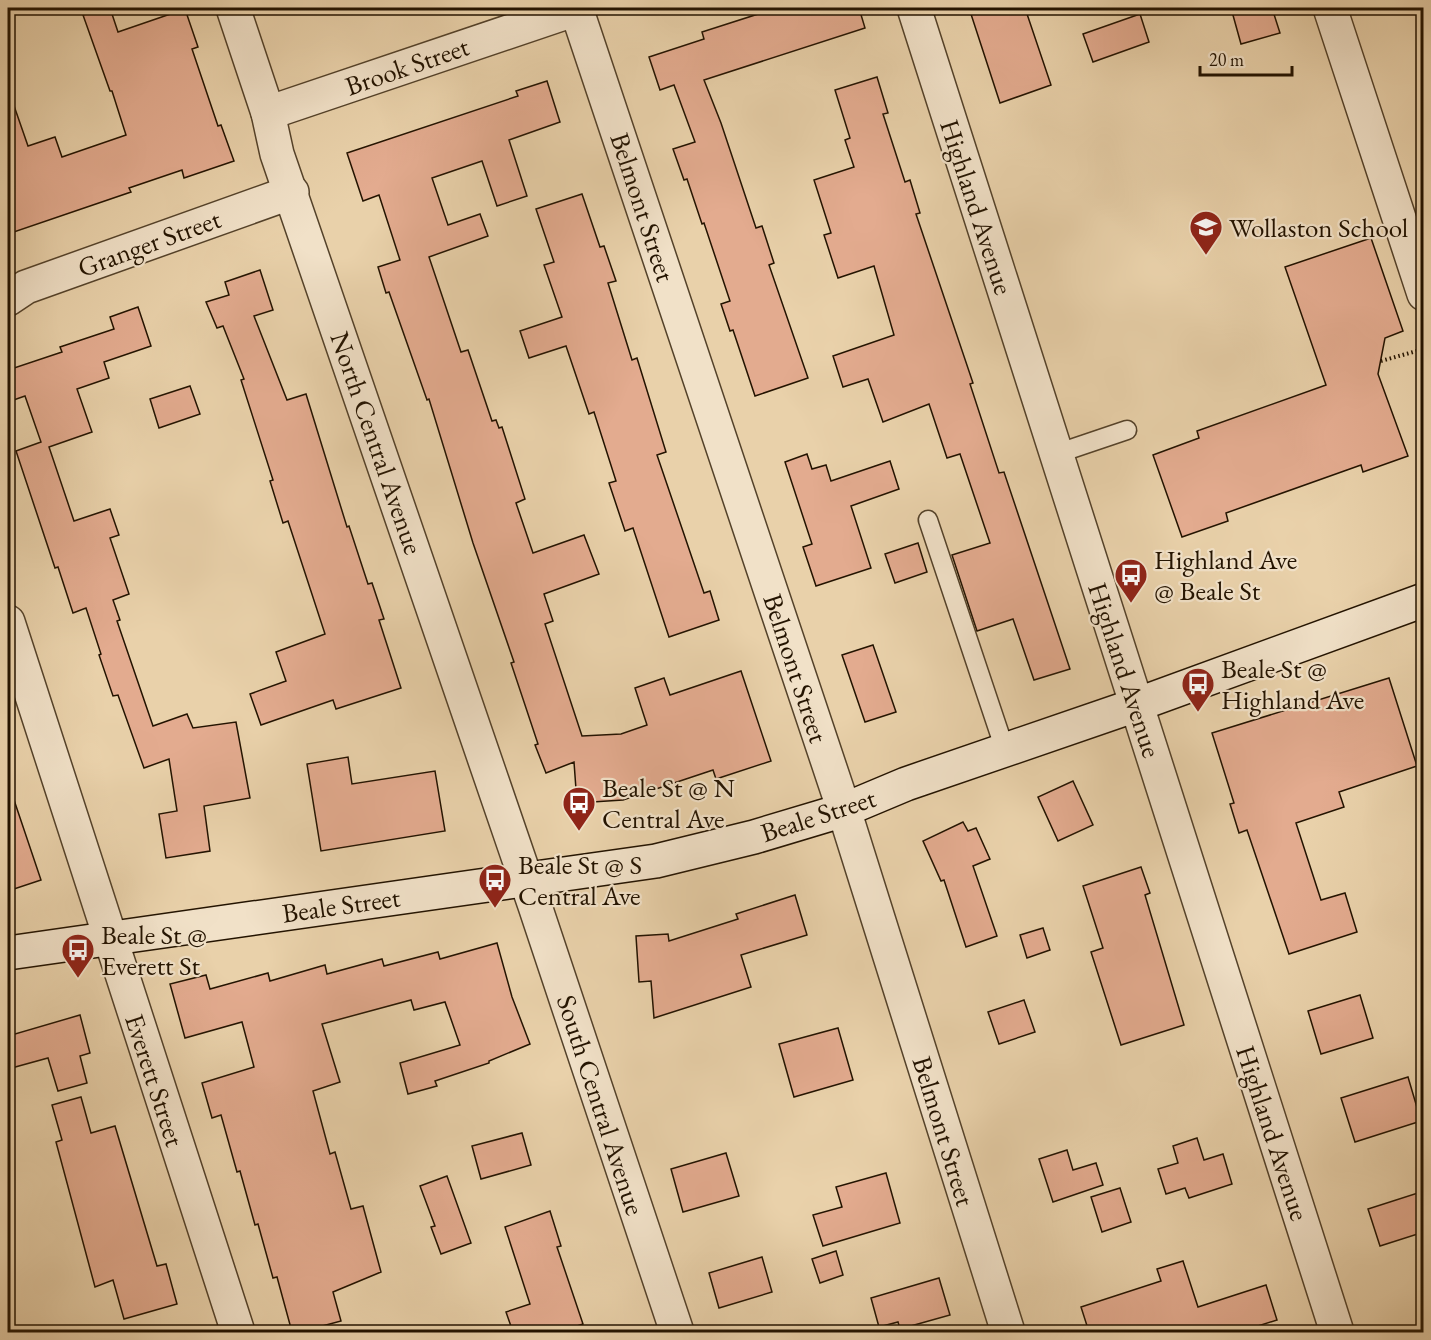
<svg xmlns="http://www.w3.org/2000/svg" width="1431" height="1340" viewBox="0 0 1431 1340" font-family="'EB Garamond',serif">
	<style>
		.building { fill: #e3ab8f; stroke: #231300; stroke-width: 1.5 }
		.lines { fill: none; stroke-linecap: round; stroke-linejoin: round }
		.lane-casing { stroke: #54422a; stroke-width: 21 }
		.street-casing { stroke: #54422a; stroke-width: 36 }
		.secondary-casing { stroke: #231300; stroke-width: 36 }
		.path { stroke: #231300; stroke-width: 4; stroke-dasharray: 1.5 3; stroke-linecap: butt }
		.lane { stroke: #f1e1c8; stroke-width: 18 }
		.street { stroke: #f1e1c8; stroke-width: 33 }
		.secondary { stroke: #f1e1c8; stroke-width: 33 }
		.labels { text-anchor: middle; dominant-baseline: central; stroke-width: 4.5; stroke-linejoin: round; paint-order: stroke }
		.street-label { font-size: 27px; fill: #231300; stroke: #f1e1c8 }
		.poi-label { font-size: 27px; fill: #231300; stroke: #f1e1c8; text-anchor: start }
	</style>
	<rect width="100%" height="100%" fill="#e9d1aa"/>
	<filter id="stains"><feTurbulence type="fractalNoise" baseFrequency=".00333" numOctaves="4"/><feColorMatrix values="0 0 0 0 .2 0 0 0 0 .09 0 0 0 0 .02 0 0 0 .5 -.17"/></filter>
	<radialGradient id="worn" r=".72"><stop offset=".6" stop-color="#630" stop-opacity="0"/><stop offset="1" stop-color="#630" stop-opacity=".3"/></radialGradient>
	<g class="building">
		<path d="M106,8H110L118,32L185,9L198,47L192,49L218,126L221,125L234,161L184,178L182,170L129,188L131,192L8,234V100H12L28,146L55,137L62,157L126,135L112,91H110L83,15Z"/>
		<path d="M777,8H859L865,28L704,80L721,123L756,228L762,226L774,263L769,265L808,378L755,396L733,330L730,331L721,304L730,301L704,223L702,224L687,179L684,180L673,149L695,142L674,85L660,90L649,57L704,39L702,32Z"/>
		<path d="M969,8H1025L1051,85L1000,103Z"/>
		<path d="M1231,8H1272L1280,33L1241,44Z"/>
		<path d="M1140,14L1149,42L1093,62L1083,34Z"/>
		<path d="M877,77L888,113L883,114L905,182L910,180L920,213L916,214L973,383L970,384L999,473L1004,472L1070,669L1034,680L1013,619L977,631L952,555L990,543L960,454L947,458L929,404L883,422L868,379L843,387L833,356L894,335L874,266L838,278L824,235L831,233L814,180L854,167L845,140L850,138L835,90Z"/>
		<path d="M547,81L560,122L509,140L527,196L497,206L482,161L432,178L448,225L480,214L488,236L429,257L461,352L468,350L492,421L496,420L499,428L502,427L525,499L516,503L533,553L584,535L599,574L544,594L553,621L545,624L582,736L621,734L647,725L635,688L664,678L670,695L741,671L771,761L716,779L713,770L623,800L577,803L574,762L546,773L535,745L538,744L511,663L514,662L473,543L429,399L427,400L389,292L386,293L378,267L400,260L379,195L363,201L347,153L518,96L516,91Z"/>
		<path d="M582,194L600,247L604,246L616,281L608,283L632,360L637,358L666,452L657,455L704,593L710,591L719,620L669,637L633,528L625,531L609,483L616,481L594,412L589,414L566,346L529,358L520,331L562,317L544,265L554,262L536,209Z"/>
		<path d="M1371,238L1403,331L1385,338L1378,374L1408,456L1363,472L1361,465L1226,513L1228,521L1182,537L1153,455L1199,438L1197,431L1326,385L1285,267Z"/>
		<path d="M260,270L273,310L254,316L287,400L306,394L347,527L349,526L368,584L372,583L384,619L379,620L401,688L336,709L333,700L261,725L250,694L286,681L276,652L325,634L288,521L283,523L270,481L273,480L241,380L244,379L223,326L217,328L206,302L229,295L225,282Z"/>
		<path d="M138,307L151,346L104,362L109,378L77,389L92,432L49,447L74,521L110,509L119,535L110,538L129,594L113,600L120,620L117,621L153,726L187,714L193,728L236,722L250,798L204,806L210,851L166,858L159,814L177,811L169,759L144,768L118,695L113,696L99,655L101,654L86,608L73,613L58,567L55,568L16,451L41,442L25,396L8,402V370L62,352L60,347L114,329L110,317Z"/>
		<path d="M190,386L200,414L159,428L150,399Z"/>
		<path d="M807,454L812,469L826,465L831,481L890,461L899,489L851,506L871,568L816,586L803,547L812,544L785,462Z"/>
		<path d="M918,543L927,572L895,583L885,554Z"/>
		<path d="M873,645L896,712L865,722L842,655Z"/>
		<path d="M1389,678L1417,766L1339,792L1344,807L1296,823L1321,900L1345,893L1357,932L1289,954L1247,830L1239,833L1230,804L1234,803L1212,733Z"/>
		<path d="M348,757L352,784L435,771L445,831L321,851L307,764Z"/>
		<path d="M1073,781L1093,825L1058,841L1038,797Z"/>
		<path d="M12,794L41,880L8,891V795Z"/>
		<path d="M963,822L968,831L976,828L990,859L973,866L997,936L966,947L944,880L941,881L923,841Z"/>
		<path d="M1141,867L1150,893L1145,895L1184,1025L1121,1045L1091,952L1103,948L1083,886Z"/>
		<path d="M795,895L807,935L741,955L751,987L654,1018L651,981L639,982L636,936L668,934L669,941L738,919L736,914Z"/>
		<path d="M1043,928L1050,950L1027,958L1020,935Z"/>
		<path d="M497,943L512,997L530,1044L489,1061V1063L435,1081L437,1086L408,1094L400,1063L460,1045L445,1002L414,1010L411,1000L322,1024L340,1082L313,1091L330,1154L335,1152L351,1209L363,1206L381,1272L333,1292L341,1321L300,1332H292L277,1277L273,1278L258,1224L255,1225L240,1171L237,1172L221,1115L212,1118L202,1083L254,1067L242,1022L185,1038L170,984L206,975L210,989L268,973L270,981L325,965L327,974L382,959L384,966L438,952L440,959Z"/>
		<path d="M1360,995L1373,1038L1321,1054L1308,1011Z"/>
		<path d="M1024,1000L1035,1032L999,1044L988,1012Z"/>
		<path d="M80,1015L90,1053L80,1056L87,1083L58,1091L48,1058L8,1069V1036Z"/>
		<path d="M838,1028L853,1080L794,1097L779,1044Z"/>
		<path d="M1408,1077L1421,1121L1355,1142L1341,1098Z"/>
		<path d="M81,1097L91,1133L115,1126L157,1266L166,1264L177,1304L124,1319L113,1280L95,1287L56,1142L62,1140L52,1105Z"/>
		<path d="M522,1133L531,1165L481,1179L472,1146Z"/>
		<path d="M1197,1138L1204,1160L1223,1154L1232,1184L1189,1198L1185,1188L1166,1194L1158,1169L1178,1163L1173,1146Z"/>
		<path d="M1067,1150L1073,1170L1096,1163L1103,1185L1053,1202L1039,1159Z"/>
		<path d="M726,1153L739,1196L683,1212L671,1169Z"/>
		<path d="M886,1173L900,1223L823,1246L813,1215L842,1207L836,1187Z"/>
		<path d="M447,1176L471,1243L441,1254L431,1227L435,1226L420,1186Z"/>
		<path d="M1120,1188L1131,1222L1102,1232L1091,1197Z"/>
		<path d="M1424,1191V1232L1380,1246L1368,1209Z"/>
		<path d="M550,1211L561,1246L557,1247L583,1324L559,1332H513L506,1312L530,1304L505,1227Z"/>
		<path d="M836,1251L843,1275L820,1283L812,1259Z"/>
		<path d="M762,1257L772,1292L719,1308L709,1273Z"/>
		<path d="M1183,1261L1198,1307L1266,1285L1277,1320L1239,1332H1089L1081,1307L1161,1281L1157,1269Z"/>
		<path d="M939,1278L950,1315L900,1329L898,1322L879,1327L871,1298Z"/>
	</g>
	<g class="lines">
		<g class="lane-casing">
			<g id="lane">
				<path d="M1056,454L1127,430"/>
				<path d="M928,520L1005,750"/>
			</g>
		</g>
		<g class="street-casing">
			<g id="street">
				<path d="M233,8L268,113L277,154L535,906L677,1332"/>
				<path d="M576,8L844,810L1008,1332"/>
				<path d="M914,8L1337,1332"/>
				<path d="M1330,8L1424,294"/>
				<path d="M268,113L579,8"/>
				<path d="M8,299L26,287L292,192"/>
				<path d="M8,622L238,1332"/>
			</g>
		</g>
		<g class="secondary-casing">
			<path id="secondary" d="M8,953L656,861L754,837L844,810L906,784L1136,705L1424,600"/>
		</g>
		<path class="path" d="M1381,361L1424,349"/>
		<use href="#lane" class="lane"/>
		<use href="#street" class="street"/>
		<use href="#secondary" class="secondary"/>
	</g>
	<defs>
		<g id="school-pin" transform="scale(1.725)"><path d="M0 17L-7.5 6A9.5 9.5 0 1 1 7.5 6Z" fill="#8f2418" stroke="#f1e1c8"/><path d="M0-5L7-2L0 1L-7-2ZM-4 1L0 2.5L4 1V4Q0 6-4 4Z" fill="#fff"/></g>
		<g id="bus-pin" transform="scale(1.725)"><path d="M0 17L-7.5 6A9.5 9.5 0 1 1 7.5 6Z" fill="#8f2418" stroke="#f1e1c8"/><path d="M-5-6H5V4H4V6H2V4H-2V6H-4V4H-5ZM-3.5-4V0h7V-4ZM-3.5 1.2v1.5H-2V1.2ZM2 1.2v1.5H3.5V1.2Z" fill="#fff"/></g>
	</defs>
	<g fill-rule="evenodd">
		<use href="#school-pin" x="1206" y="227"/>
		<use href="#bus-pin" x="1131" y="575"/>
		<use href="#bus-pin" x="1198" y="684"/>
		<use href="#bus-pin" x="579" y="803"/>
		<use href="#bus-pin" x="495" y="880"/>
		<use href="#bus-pin" x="78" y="950"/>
	</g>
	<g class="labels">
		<g class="street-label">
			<text transform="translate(407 66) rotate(-19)">Brook Street</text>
			<text transform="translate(643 207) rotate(72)">Belmont Street</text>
			<text transform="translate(977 207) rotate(72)">Highland Avenue</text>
			<text transform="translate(149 243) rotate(-20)">Granger Street</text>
			<text transform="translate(377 443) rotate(71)">North Central Avenue</text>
			<text transform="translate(796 668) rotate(72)">Belmont Street</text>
			<text transform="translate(1125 670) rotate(72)">Highland Avenue</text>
			<text transform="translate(818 815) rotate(-18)">Beale Street</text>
			<text transform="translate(341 905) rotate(-8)">Beale Street</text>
			<text transform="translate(155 1080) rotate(72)">Everett Street</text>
			<text transform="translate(601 1105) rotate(72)">South Central Avenue</text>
			<text transform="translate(944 1131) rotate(73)">Belmont Street</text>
			<text transform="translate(1273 1133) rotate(72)">Highland Avenue</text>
		</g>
		<g class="poi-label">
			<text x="1229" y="227">Wollaston School</text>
			<text x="1154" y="559">Highland Ave<tspan x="1154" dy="31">@ Beale St</tspan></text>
			<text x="1221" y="668">Beale St @<tspan x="1221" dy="31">Highland Ave</tspan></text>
			<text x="602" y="787">Beale St @ N<tspan x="602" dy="31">Central Ave</tspan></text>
			<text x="518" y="864">Beale St @ S<tspan x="518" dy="31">Central Ave</tspan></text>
			<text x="101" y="934">Beale St @<tspan x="101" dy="31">Everett St</tspan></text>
		</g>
	</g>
	<rect width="1431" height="1340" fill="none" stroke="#e9d1aa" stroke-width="30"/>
	<rect x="9" y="9" width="1413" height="1322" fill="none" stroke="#231300" stroke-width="3"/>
	<rect x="15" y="15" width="1401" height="1310" fill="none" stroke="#231300" stroke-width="1.5"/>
	<path d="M1200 66v9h92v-9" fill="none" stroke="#231300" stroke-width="3"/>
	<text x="1209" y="66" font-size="18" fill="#231300" stroke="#f1e1c8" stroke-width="4.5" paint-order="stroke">20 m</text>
	<rect width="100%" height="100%" filter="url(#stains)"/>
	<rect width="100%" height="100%" fill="url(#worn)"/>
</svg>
